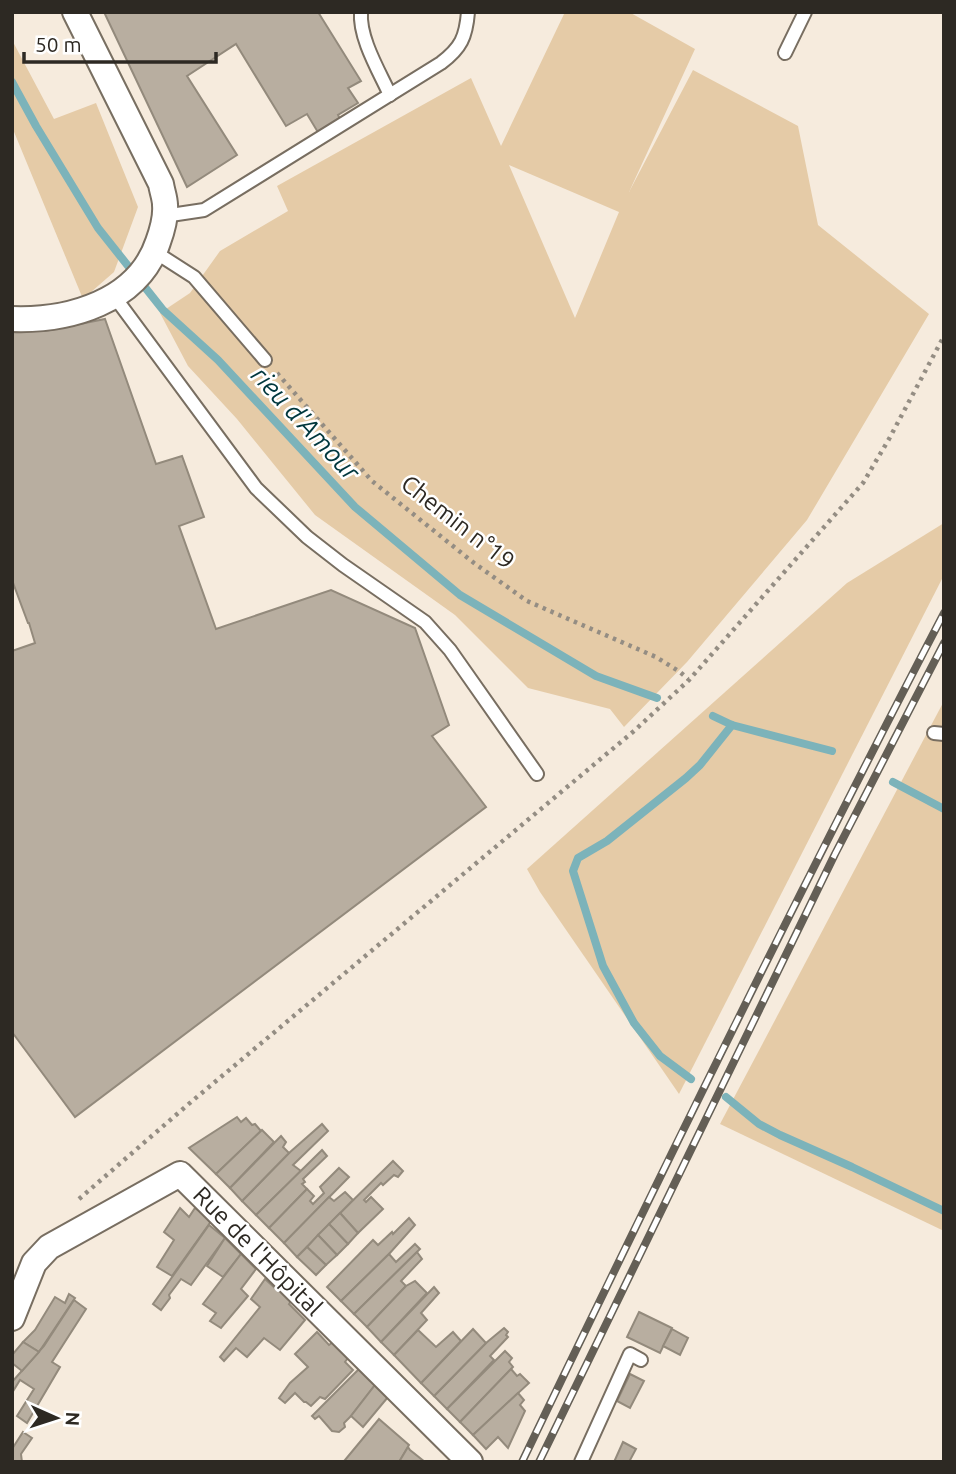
<svg xmlns="http://www.w3.org/2000/svg" width="956" height="1474" viewBox="0 0 956 1474" font-family="Ubuntu,sans-serif">
	<style>
		.green { fill: #e5cba7; fill-rule: evenodd }
		.lines { fill: none; stroke-linecap: round; stroke-linejoin: round }
		.stream { stroke: #7cb3ba; stroke-width: 8 }
		.building { fill: #b8aea0; stroke: #938a7c; stroke-width: 2 }
		.lane-casing { stroke: #786e61; stroke-width: 16 }
		.street-casing { stroke: #786e61; stroke-width: 28 }
		.path { stroke: #948d83; stroke-width: 4.5; stroke-dasharray: 3.5 5; stroke-linecap: butt }
		.lane { stroke: #fff; stroke-width: 12 }
		.street { stroke: #fff; stroke-width: 24 }
		.rail-casing { stroke: #645f56; stroke-width: 8 }
		.rail { stroke: #fff; stroke-width: 5; stroke-dasharray: 16; stroke-linecap: butt }
		.labels { text-anchor: middle; dominant-baseline: central; stroke-width: 5; stroke-linejoin: round; paint-order: stroke }
		.street-label { font-size: 24px; fill: #2d2923; stroke: #fff }
		.water-label { font-size: 26px; font-style: italic; fill: #00373d; stroke: #fff }
	</style>
	<rect width="100%" height="100%" fill="#f6ebdd"/>
	<g class="green">
		<path d="M565,12H629L695,49L629,192L693,70L798,126L818,225L929,314L807,520L687,662L624,727L610,709L528,688L455,615L315,515L237,419L188,366L160,313L190,293L220,251L288,211L277,186L471,78L501,146ZM509,165L619,212L575,318Z"/>
		<path d="M12,40L54,119L96,103L138,207L114,272L83,299L12,127Z"/>
		<path d="M944,523V575L679,1094L540,892L527,869L847,583Z"/>
		<path d="M944,701V1231L720,1124Z"/>
	</g>
	<g class="lines">
		<g class="stream">
			<path d="M12,82L36,126L98,228L163,310L218,360L355,507L460,595L596,676L657,698"/>
			<path d="M713,716L732,725L832,751"/>
			<path d="M893,782L944,809"/>
			<path d="M691,1079L660,1056L634,1023L603,966L573,871L578,858L607,841L686,778L700,765L732,725"/>
			<path d="M726,1097L759,1124L780,1135L852,1167L944,1211"/>
		</g>
	</g>
	<g class="building">
		<path d="M104,12H318L361,81L348,88L358,103L338,115L341,121L319,134L307,114L286,126L236,44L187,76L237,155L187,187Z"/>
		<path d="M105,319L156,464L182,456L204,517L179,526L216,629L331,590L415,628L449,725L432,736L486,807L75,1117L12,1032V651L35,643L29,623H28L12,580V331H45Z"/>
		<path d="M237,1117L241,1122L246,1118L252,1125L255,1124L261,1131L216,1174L189,1148Z"/>
		<path d="M322,1124L328,1131L293,1165L301,1171L256,1215L242,1201L289,1153Z"/>
		<path d="M262,1130L274,1142L230,1188L216,1174Z"/>
		<path d="M281,1136L286,1142L283,1147L289,1153L242,1201L230,1188Z"/>
		<path d="M322,1150L327,1156L303,1179L305,1182L302,1184L307,1189L269,1228L256,1215Z"/>
		<path d="M393,1161L403,1171L398,1177L394,1175L383,1185L381,1183L364,1200L366,1202L371,1197L383,1209L358,1233L340,1213Z"/>
		<path d="M339,1168L349,1177L284,1243L269,1228L307,1189L314,1196L310,1201L313,1204L324,1193L320,1187Z"/>
		<path d="M345,1192L353,1200L297,1257L284,1243L329,1197L334,1201Z"/>
		<path d="M180,1208L189,1217L195,1208L212,1220L172,1276L157,1267L174,1240L164,1232Z"/>
		<path d="M340,1213L358,1233L348,1244L329,1224Z"/>
		<path d="M409,1218L415,1225L389,1254L341,1301L327,1287L373,1240L378,1245L392,1232L393,1234Z"/>
		<path d="M329,1224L348,1244L337,1255L318,1235Z"/>
		<path d="M209,1225L225,1238L191,1285L181,1279L169,1295L170,1298L161,1310L153,1304Z"/>
		<path d="M318,1235L337,1255L326,1265L307,1247Z"/>
		<path d="M225,1238L241,1254L223,1277L207,1266Z"/>
		<path d="M415,1244L420,1249L354,1314L341,1301L389,1254L396,1262Z"/>
		<path d="M307,1247L326,1265L316,1275L297,1257Z"/>
		<path d="M417,1252L422,1259L401,1281L406,1286L367,1327L354,1314Z"/>
		<path d="M241,1254L256,1269L241,1289L248,1296L221,1328L210,1321L216,1313L203,1304Z"/>
		<path d="M265,1279L276,1289L278,1288L291,1301L289,1304L305,1320L280,1350L264,1338L247,1357L236,1348L224,1361L220,1357L260,1307L251,1299Z"/>
		<path d="M415,1281L427,1293L381,1342L367,1327L406,1286Z"/>
		<path d="M434,1287L439,1293L421,1313L427,1320L394,1355L381,1342Z"/>
		<path d="M69,1294L75,1298L39,1352L23,1342L35,1330L55,1297L65,1303Z"/>
		<path d="M74,1300L86,1309L52,1362L60,1367L27,1423L17,1416L34,1389L20,1380L12,1393V1382L44,1346Z"/>
		<path d="M639,1312L672,1328L660,1353L627,1337Z"/>
		<path d="M504,1328L508,1332L506,1335L508,1337L490,1356L494,1360L447,1409L434,1396L486,1343Z"/>
		<path d="M473,1329L486,1343L434,1396L421,1383Z"/>
		<path d="M672,1329L688,1338L680,1355L663,1346Z"/>
		<path d="M418,1330L436,1347L453,1332L461,1341L421,1383L394,1355Z"/>
		<path d="M317,1332L329,1345L333,1342L348,1358L345,1362L353,1370L325,1399L320,1397L311,1406L306,1402H304L295,1393L285,1403L279,1398L290,1383L308,1367L295,1354Z"/>
		<path d="M23,1342L39,1352L22,1371L12,1363V1355Z"/>
		<path d="M505,1351L512,1358L509,1362L513,1367L460,1422L447,1409Z"/>
		<path d="M359,1369L375,1385L351,1416L344,1423L345,1427L339,1432L332,1431L319,1416L315,1419L312,1416Z"/>
		<path d="M511,1369L517,1376L520,1374L529,1383L473,1435L460,1422Z"/>
		<path d="M630,1374L644,1381L630,1408L617,1401Z"/>
		<path d="M375,1385L388,1397L363,1427L351,1416Z"/>
		<path d="M518,1393L524,1400L520,1405L525,1411L508,1448L498,1437L486,1449L473,1435Z"/>
		<path d="M379,1419L409,1445L399,1462H347L345,1460Z"/>
		<path d="M23,1432L32,1438L21,1454L22,1462H12V1449Z"/>
		<path d="M623,1442L636,1449L629,1462H614Z"/>
		<path d="M408,1447L410,1450L425,1462H399Z"/>
	</g>
	<g class="lines">
		<g class="lane-casing">
			<g id="lane">
				<path d="M361,12C359,38 379,71 390,95"/>
				<path d="M785,53L805,12"/>
				<path d="M164,216L204,210L441,63C461,48 466,37 468,12"/>
				<path d="M155,252L194,277L265,360"/>
				<path d="M114,296L256,488L307,537L343,565L425,622L450,650L537,774"/>
				<path d="M934,733L944,734"/>
				<path d="M581,1462L630,1354L641,1360"/>
			</g>
		</g>
		<g class="street-casing">
			<g id="street">
				<path d="M12,319C69,321 138,302 158,242C162,231 166,217 165,205C165,198 162,191 161,184L75,12"/>
				<path d="M12,1318L34,1263L49,1247L180,1174L470,1462"/>
			</g>
		</g>
		<g class="path">
			<path d="M277,373L372,481L474,563L527,601L656,657L680,672L688,679"/>
			<path d="M79,1199L191,1102L634,731L689,680L863,483L889,439L944,336"/>
		</g>
		<use href="#lane" class="lane"/>
		<use href="#street" class="street"/>
		<g class="rail-casing">
			<g id="rail">
				<path d="M522,1462C659,1177 798,893 944,613"/>
				<path d="M539,1462L835,854L944,643"/>
			</g>
		</g>
		<use href="#rail" class="rail"/>
	</g>
	<g class="labels">
		<g class="street-label">
			<text transform="translate(458 522) rotate(38)">Chemin n°19</text>
			<text transform="translate(258 1251) rotate(45)">Rue de l'Hôpital</text>
		</g>
		<g class="water-label">
			<text transform="translate(306 423) rotate(47)">rieu d'Amour</text>
		</g>
	</g>
	<rect width="956" height="1474" fill="none" stroke="#2d2923" stroke-width="28"/>
	<g transform="translate(56 1418) rotate(93)" stroke="#ffffff" stroke-width="5" paint-order="stroke">
	<path d="M0-5L12 26L0 18L-12 26Z" fill="#2d2923"/>
	<text y="-10" font-size="19" font-weight="bold" text-anchor="middle" fill="#2d2923">N</text>
	</g>
	<path d="M24 52v10h192v-10" fill="none" stroke="#2d2923" stroke-width="3.5"/>
	<text x="35" y="52" font-size="21" fill="#2d2923" stroke="#ffffff" stroke-width="5" paint-order="stroke">50 m</text>
</svg>
